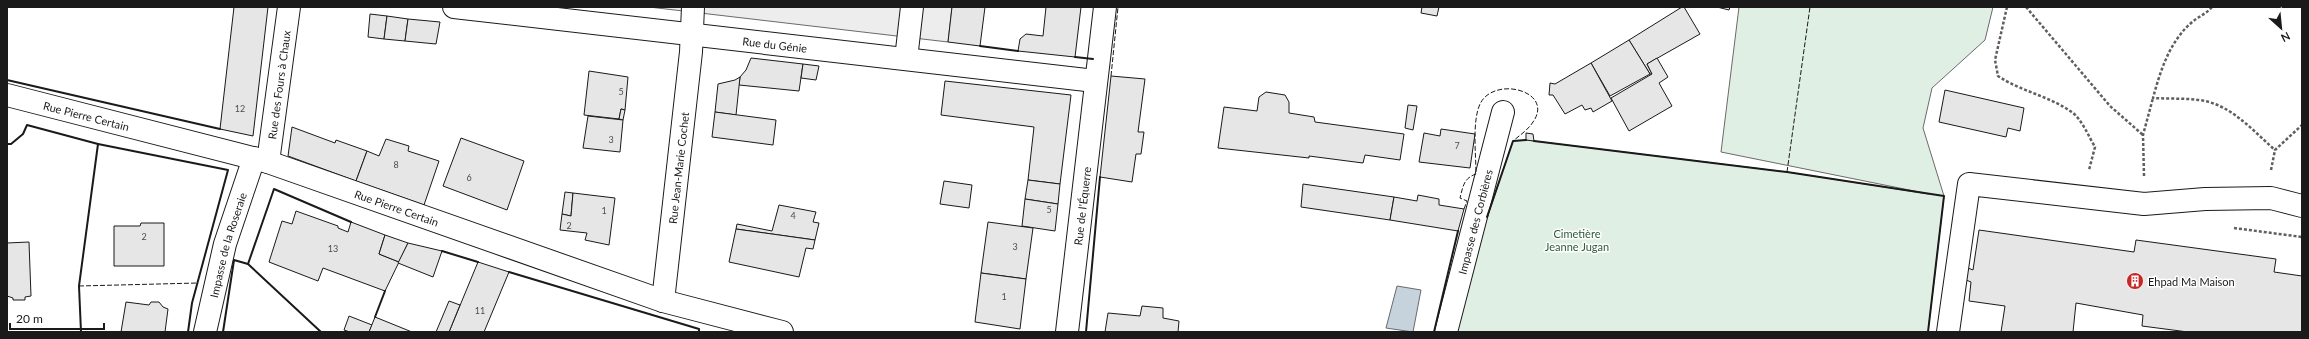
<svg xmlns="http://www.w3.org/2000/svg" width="2309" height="339" viewBox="0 0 2309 339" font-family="Lato,sans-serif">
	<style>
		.green { fill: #e0efe3; stroke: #6a6a6a }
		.parking { fill: #ededed; stroke: #6a6a6a }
		.water { fill: #c6d2dc; stroke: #6a6a6a }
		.building { fill: #e6e6e6; stroke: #1a1a1a }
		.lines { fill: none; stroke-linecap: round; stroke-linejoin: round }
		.minor-casing { stroke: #1a1a1a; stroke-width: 24 }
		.path { stroke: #5f5f5f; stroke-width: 2.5; stroke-dasharray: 3 2; stroke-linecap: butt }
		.minor { stroke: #fff; stroke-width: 22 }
		.fence { stroke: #1a1a1a; stroke-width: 1; stroke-dasharray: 5 2; stroke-linecap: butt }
		.wall { stroke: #1a1a1a; stroke-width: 2 }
		.labels { text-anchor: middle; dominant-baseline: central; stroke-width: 3; stroke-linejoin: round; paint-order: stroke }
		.number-label { font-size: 9px; fill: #4d4d4d }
		.street-label { font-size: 11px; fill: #1a1a1a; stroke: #fff }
		.park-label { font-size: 11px; fill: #2b5a34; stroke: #fff }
		.poi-label { font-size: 11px; fill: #1a1a1a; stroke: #fff; text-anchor: start }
	</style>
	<rect width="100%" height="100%" fill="#fff"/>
	<path class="green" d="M1739,7H1993L1985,40L1932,88L1923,128L1944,196L1928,332H1454L1471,266L1513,141L1526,140L1787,172L1929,194L1721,152Z"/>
	<path class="parking" d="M649,7H952L948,42Z"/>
	<path class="water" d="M1397,286L1421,290L1413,332L1386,328Z"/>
	<g class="building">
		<path d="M234,7H268L253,136L220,129Z"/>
		<path d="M952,7H985L980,46L948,42Z"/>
		<path d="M1046,7H1081L1075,57L1018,51L1020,39L1026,34L1043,36Z"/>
		<path d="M1422,7H1439L1437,16L1421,13Z"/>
		<path d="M1682,7H1684L1700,34L1647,64L1652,74H1650L1629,40Z"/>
		<path d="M1717,7H1730L1729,10Z"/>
		<path d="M370,14L387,16L384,39L368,37Z"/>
		<path d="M387,16L408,19L405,41L384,39Z"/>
		<path d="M408,19L440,22L436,44L405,41Z"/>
		<path d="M1629,40L1650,74L1610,96L1591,63Z"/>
		<path d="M751,58L803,64L799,91L739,85L740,77L746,70Z"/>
		<path d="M1657,58L1668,77L1659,83L1672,106L1629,131L1611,98L1652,74L1647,64Z"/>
		<path d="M1591,63L1612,101L1593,112L1591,108L1585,110L1582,105L1565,114L1553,95H1549L1550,83L1555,84Z"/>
		<path d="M803,64L819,66L816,80L801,78Z"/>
		<path d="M589,71L628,77L625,110L621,109L619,119L584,115Z"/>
		<path d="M1111,76L1145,79L1138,132H1144L1141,154H1136L1132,182L1100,177Z"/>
		<path d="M740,77L736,115L715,112L718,84L735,80Z"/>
		<path d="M945,81L1071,95L1060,184L1028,180L1034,127L941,115Z"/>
		<path d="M1945,90L2024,108L2020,131L2008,128L2006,137L1939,122Z"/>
		<path d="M1266,92L1285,95L1289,102V113L1314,117L1315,122L1404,134L1400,160L1365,155L1363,163L1309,156V158L1218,148L1224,107L1257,111L1259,97Z"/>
		<path d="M1408,105L1417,106L1413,130L1405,128Z"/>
		<path d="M621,109L625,110L623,120L619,119Z"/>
		<path d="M715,112L776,120L773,145L712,137Z"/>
		<path d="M588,116L623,120L620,152L583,148Z"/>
		<path d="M292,127L335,143L336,140L367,151L356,181L288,156Z"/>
		<path d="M1441,129L1475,134L1470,168L1419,162L1424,133L1440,136Z"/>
		<path d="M1526,133L1533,134L1534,141L1526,140Z"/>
		<path d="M461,138L524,161L507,210L443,186Z"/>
		<path d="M386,139L409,146L408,151L439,161L424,205L356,181L367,151L379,156Z"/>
		<path d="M1028,180L1060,184L1058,204L1025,199Z"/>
		<path d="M944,181L972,185L969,208L940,204Z"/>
		<path d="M1303,184L1394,197L1390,220L1301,207Z"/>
		<path d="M565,192L573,193L571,216L562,214Z"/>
		<path d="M573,193L615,198L609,245L585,240L587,233L560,230L562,214L571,216Z"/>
		<path d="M1418,195L1439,199V205L1464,209L1458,231L1390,220L1394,197L1417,201Z"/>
		<path d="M1025,199L1058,204L1055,231L1022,226Z"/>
		<path d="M779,205L816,212L813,222L819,223L815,240L736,229L737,224L772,231Z"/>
		<path d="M296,211L338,226V228L348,232L351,222L385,235L379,254L399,262L385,291L323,268L318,281L269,262L282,221L292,224Z"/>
		<path d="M988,222L1033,228L1026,279L981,273Z"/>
		<path d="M141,223H164V266H114V226H140Z"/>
		<path d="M736,229L815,240L813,249L806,248L799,277L729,262Z"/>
		<path d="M1979,230L2134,252L2136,240L2276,259L2274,272L2302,276V332H2188L2142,326L2143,315L2076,303L2073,332H2001L2005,306L1969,301L1971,282L1966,280L1968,268L1973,270Z"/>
		<path d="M385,235L408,243L399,262L379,254Z"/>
		<path d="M29,242L31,296L25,297V300H13V298L7,296V243Z"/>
		<path d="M408,243L442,251L433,277L398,263Z"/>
		<path d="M478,262L509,272L484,332H449Z"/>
		<path d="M981,273L1026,279L1020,329L975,322Z"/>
		<path d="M449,301L460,305L449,332H436Z"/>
		<path d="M126,302L149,305L151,302H159L163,307L168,309L165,332H121Z"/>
		<path d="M1142,306L1163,308V318L1179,321L1178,332H1105L1108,313L1140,316Z"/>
		<path d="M349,316L372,325L369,332H350L344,330Z"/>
		<path d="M375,317L412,332H369Z"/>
	</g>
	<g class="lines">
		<g class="minor-casing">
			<g id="minor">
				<path id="s1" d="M454,7L1095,81"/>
				<path d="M906,59L912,7"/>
				<path id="s2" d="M7,95L268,162L663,301L782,332"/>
				<path id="s3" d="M268,162L289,7"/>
				<path id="s4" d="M663,301L691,52L693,7"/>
				<path id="s5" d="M205,332L225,244L254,158"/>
				<path id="s6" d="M1067,332L1105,7"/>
				<path id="s7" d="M1446,332L1503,112"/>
				<path d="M1948,332L1969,184L2144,204L2205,199L2271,198L2302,206"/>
			</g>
		</g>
		<g class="path">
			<path d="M2007,7L1995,60L1998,76C2022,92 2050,96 2073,113C2082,120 2089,137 2095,147L2089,170"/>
			<path d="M2026,7L2110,106L2143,135"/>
			<path d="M2212,7C2205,15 2197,17 2190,24C2169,43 2160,72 2153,98C2168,99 2184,98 2199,100C2231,104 2252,130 2275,150"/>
			<path d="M2271,170L2275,150L2302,125"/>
			<path d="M2144,176L2143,135L2153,98"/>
			<path d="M2234,228L2302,237"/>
		</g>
		<use href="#minor" class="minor"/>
		<g class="fence">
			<path d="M1111,76L1118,7"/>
			<path d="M1787,172L1810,7"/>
			<path d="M1464,209L1467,201L1460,198C1463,186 1464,178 1476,174C1476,155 1472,121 1480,104C1494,75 1555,91 1533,122C1528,130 1520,135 1513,141"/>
			<path d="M79,286L198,283"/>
		</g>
		<g class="wall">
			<path d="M980,46L1018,51"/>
			<path d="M1075,57L1093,59"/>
			<path d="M7,80L220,129"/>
			<path d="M1534,141L1787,172L1944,196L1928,332"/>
			<path d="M7,144H11L23,134L27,125L98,144"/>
			<path d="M1487,217L1513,141L1526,140"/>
			<path d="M442,251L478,262"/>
			<path d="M248,264L274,189L351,222"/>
			<path d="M509,272L699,329V332"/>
			<path d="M375,317L385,291"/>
			<path d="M81,332L79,286L98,144L228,170L192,303L188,332"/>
			<path d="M223,332L234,260L248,264L321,332"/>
			<path d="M1086,332L1100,177"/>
			<path d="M1434,332L1458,231"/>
		</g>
	</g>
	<defs>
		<g id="building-disc" transform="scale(0.9)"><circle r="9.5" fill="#c62828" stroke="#fff"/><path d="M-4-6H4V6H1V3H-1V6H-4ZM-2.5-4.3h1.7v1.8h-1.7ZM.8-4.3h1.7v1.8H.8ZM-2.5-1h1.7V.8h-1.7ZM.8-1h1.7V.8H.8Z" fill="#fff"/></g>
	</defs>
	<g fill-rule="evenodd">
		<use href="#building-disc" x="2135" y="281"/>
	</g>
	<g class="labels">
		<g class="number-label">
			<text x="621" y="91">5</text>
			<text x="240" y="108">12</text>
			<text x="611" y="139">3</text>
			<text x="1457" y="145">7</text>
			<text x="396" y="164">8</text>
			<text x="469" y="177">6</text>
			<text x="1049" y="209">5</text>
			<text x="604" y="210">1</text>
			<text x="793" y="215">4</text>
			<text x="569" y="225">2</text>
			<text x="144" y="236">2</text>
			<text x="1015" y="246">3</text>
			<text x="333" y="248">13</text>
			<text x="1004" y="296">1</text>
			<text x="480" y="310">11</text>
		</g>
		<g class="street-label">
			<text stroke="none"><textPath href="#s1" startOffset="323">Rue du Génie</textPath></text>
			<text stroke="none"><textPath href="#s3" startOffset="78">Rue des Fours à Chaux</textPath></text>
			<text stroke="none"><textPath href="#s2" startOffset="82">Rue Pierre Certain</textPath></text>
			<text stroke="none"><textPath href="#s4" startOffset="134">Rue Jean-Marie Cochet</textPath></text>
			<text stroke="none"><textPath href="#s6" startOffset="127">Rue de l'Équerre</textPath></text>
			<text stroke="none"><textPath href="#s2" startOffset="406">Rue Pierre Certain</textPath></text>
			<text stroke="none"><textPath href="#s7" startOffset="114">Impasse des Corbières</textPath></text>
			<text stroke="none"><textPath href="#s5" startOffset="90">Impasse de la Roseraie</textPath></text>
		</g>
		<g class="park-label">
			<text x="1577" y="233">Cimetière<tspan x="1577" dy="13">Jeanne Jugan</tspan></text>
		</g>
		<g class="poi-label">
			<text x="2148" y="281">Ehpad Ma Maison</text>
		</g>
	</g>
	<rect width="2309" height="339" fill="none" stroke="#1a1a1a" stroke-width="16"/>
	<g transform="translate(2281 28) rotate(153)" stroke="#ffffff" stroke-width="3" paint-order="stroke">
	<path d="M0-3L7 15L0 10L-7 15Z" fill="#1a1a1a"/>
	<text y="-6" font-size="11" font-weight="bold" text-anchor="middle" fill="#1a1a1a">N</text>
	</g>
	<path d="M10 323v6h94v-6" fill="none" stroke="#1a1a1a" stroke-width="2"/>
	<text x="16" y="323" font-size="12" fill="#1a1a1a" stroke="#ffffff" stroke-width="3" paint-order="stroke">20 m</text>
</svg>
